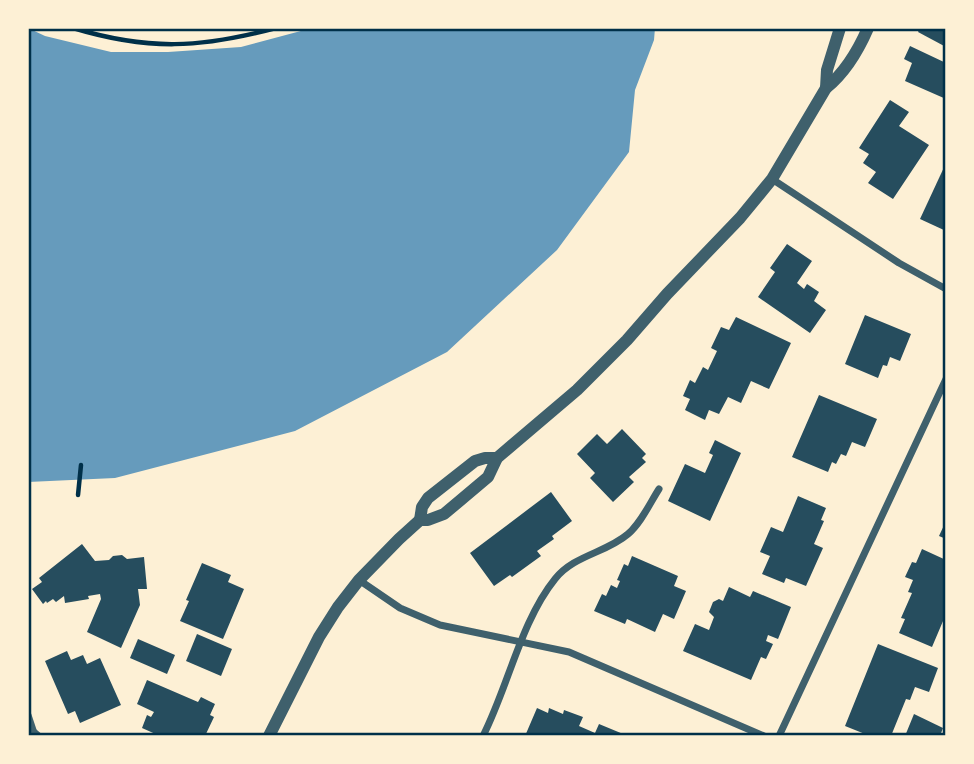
<svg xmlns="http://www.w3.org/2000/svg" width="974" height="764" viewBox="0 0 974 764" font-family="Lato,sans-serif">
	<style>
		.water { fill: #669bbc }
		.building { fill: #264d5e }
		.lines { fill: none; stroke-linecap: round; stroke-linejoin: round }
		.path { stroke: #003049; stroke-width: 4.5 }
		.service { stroke: #3f606c; stroke-width: 5 }
		.minor { stroke: #3f606c; stroke-width: 7 }
		.tertiary { stroke: #3f606c; stroke-width: 12 }
		.neatline { fill: none; stroke: #003049; stroke-width: 2.5 }
	</style>
	<rect width="100%" height="100%" fill="#fdf0d5"/>
	<path class="water" d="M28,28L45,36L111,52H168L241,47L312,28H655L654,40L635,90L629,152L557,250L447,352L295,431L115,478L28,482Z"/>
	<g class="building">
		<path d="M920,28H946V47L918,32Z"/>
		<path d="M910,46L946,63V99L905,81L912,63L904,59Z"/>
		<path d="M890,100L909,112L899,126L929,145L893,199L868,183L876,172L863,163L869,154L859,148Z"/>
		<path d="M946,163V231L920,219Z"/>
		<path d="M787,244L812,261L797,283L804,289L807,284L819,292L814,301L826,310L810,333L758,297L775,272L770,268Z"/>
		<path d="M865,315L911,334L900,361L890,357L887,366L883,365L878,378L845,364Z"/>
		<path d="M736,317L791,343L769,389L751,381L741,403L728,397L719,414L709,410L705,420L685,410L690,399L683,396L690,380L695,383L703,367L708,370L717,351L711,348L721,327L729,330Z"/>
		<path d="M819,395L877,419L865,447L852,442L846,456L841,454L836,464L832,462L828,472L792,457Z"/>
		<path d="M622,429L646,454L642,458L646,462L629,477L634,482L613,502L590,478L595,473L577,454L597,434L607,444Z"/>
		<path d="M715,440L741,453L710,521L668,501L685,464L705,473L713,455L709,453Z"/>
		<path d="M551,492L572,521L552,536L554,539L537,551L541,556L512,577L510,575L494,586L470,553Z"/>
		<path d="M798,496L826,508L821,520L824,521L814,544L823,548L806,586L786,578L784,583L762,574L770,556L760,552L771,527L783,532Z"/>
		<path d="M946,521V539L939,536Z"/>
		<path d="M82,544L95,561L109,560L113,556L122,555L127,559L144,557L147,589H138L140,605L121,648L87,632L101,599L100,594L88,596L89,599L65,603L64,596L56,602L53,599L47,603L46,601L43,604L32,589L42,582L39,578Z"/>
		<path d="M922,549L946,560V614L932,647L899,633L905,619L901,618L912,593L908,592L913,580L905,577L912,562L916,563Z"/>
		<path d="M632,556L678,576L674,586L686,591L674,619L663,614L655,632L627,619L625,624L594,611L602,594L606,596L611,585L617,588L620,581L617,580L624,564L628,566Z"/>
		<path d="M202,563L231,575L228,582L244,589L223,639L180,621L189,601L186,600Z"/>
		<path d="M729,587L750,597L753,591L791,607L778,639L768,635L766,641L773,644L766,659L761,657L751,680L683,651L695,624L709,630L714,617L709,612L713,602L719,599L723,601Z"/>
		<path d="M197,634L232,649L221,676L186,661Z"/>
		<path d="M138,639L175,655L167,674L130,658Z"/>
		<path d="M878,644L938,668L929,692L915,687L910,700L906,699L891,736H870L845,726Z"/>
		<path d="M67,651L71,660L83,655L87,664L100,658L121,705L80,723L75,711L68,714L45,661Z"/>
		<path d="M147,680L198,702L201,697L215,704L210,715L214,717L205,736H160L142,728L147,715L151,717L154,712L137,704Z"/>
		<path d="M537,708L548,713L549,708L563,714L564,710L583,717L579,726L595,733L599,724L628,736H525Z"/>
		<path d="M914,714L943,728L940,736H905Z"/>
	</g>
	<g class="lines">
		<g class="path">
			<path d="M73,28C149,51 200,48 276,28"/>
			<path d="M78,495L81,465"/>
		</g>
		<path class="service" d="M33,730L40,736"/>
		<g class="minor">
			<path d="M772,179L899,263L946,289"/>
			<path d="M359,580L400,608L440,625L569,652L764,736"/>
			<path d="M28,715L33,730"/>
			<path d="M483,736C508,687 521,621 555,579C574,555 606,553 628,534C641,523 650,503 659,489"/>
			<path d="M779,736L946,379"/>
		</g>
		<g class="tertiary">
			<path d="M826,88L827,70L840,28"/>
			<path d="M420,520L422,507L428,498L475,461L485,458H497"/>
			<path d="M269,736L319,637L338,607L359,580L399,539L420,520H428L444,514L488,477L497,458L577,390L627,340L667,294L740,218L772,179L826,88C846,72 858,51 868,28"/>
		</g>
	</g>
	<rect width="974" height="764" fill="none" stroke="#fdf0d5" stroke-width="60"/>
	<rect x="30" y="30" width="914" height="704" class="neatline"/>
</svg>
